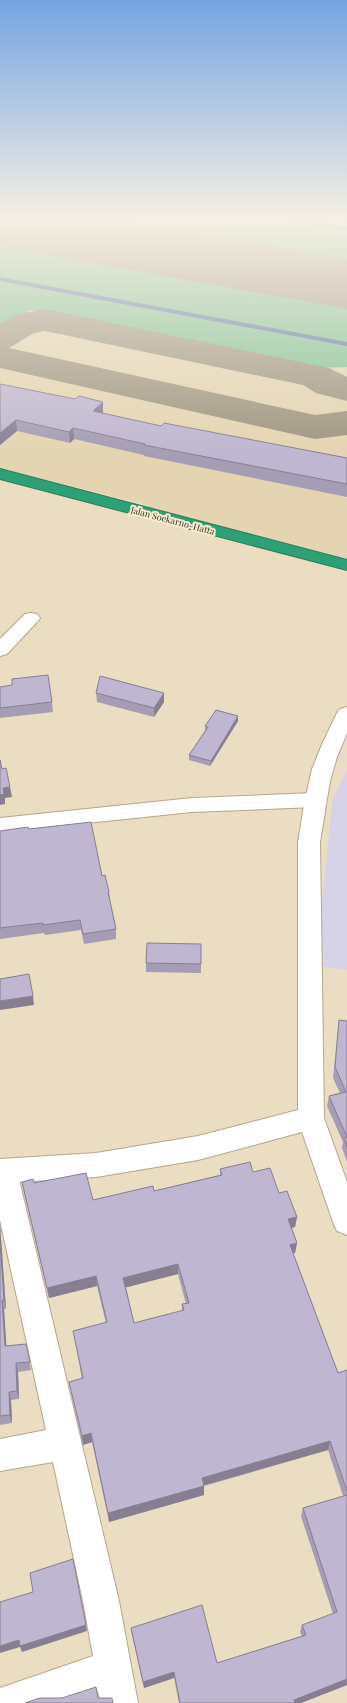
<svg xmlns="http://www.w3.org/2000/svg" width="347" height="1703" viewBox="0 0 347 1703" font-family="'Playfair Display',serif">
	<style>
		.commercial { fill: #d6d2e7 }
		.built { fill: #e4d4b1 }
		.green { fill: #7ebf92 }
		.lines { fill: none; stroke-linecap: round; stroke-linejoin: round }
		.stream { stroke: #5a72a5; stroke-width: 4 }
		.taxiway { fill: #9e9480; fill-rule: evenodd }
		.runway { fill: #9e9480; fill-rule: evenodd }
		.street-casing { stroke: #b4a78d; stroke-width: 2 }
		.secondary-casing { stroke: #b4a78d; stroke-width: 2 }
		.highway-casing { stroke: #317b5a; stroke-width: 2 }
		.street { fill: #fff; fill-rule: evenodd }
		.secondary { fill: #fff; fill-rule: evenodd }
		.highway { fill: #2ca175; fill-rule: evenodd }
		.wall { fill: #a49db4; fill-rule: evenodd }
		.shaded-wall { fill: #867f92 }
		.building { fill: #bfb6d1; stroke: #867f92; fill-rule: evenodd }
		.labels { text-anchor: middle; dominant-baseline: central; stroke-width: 4; stroke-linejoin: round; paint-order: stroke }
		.far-street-label { font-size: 9px; fill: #393429; stroke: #f8ebcf }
	</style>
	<rect width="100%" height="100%" fill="#ebddc2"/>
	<path class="commercial" d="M347,769V970L316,965L332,801Z"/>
	<path class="built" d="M0,218H347V561L155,513L144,504L0,468Z"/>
	<g class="green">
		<path d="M91,218H347V261Z"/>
		<path d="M0,242L347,306V367L315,368L30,310L0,331Z"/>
	</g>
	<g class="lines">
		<g class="stream">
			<path d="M282,218L347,229"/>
			<path d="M0,279L347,344"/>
		</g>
		<g class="taxiway">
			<path d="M182,245L282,261L347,264V284L282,281L171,262L166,255L171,248Z"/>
			<path d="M45,309L329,368L347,377V401L316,393L303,385L45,331L34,333L9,348L315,415L347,411V435L315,439L0,368V323L19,314Z"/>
		</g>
		<path class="runway" d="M0,218H105L347,259V309L0,246Z"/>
		<g class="street-casing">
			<g id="street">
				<path d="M31,613L37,614L40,618L37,622L7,654L0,656V639L25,614Z"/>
				<path d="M314,793L321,795L325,800L321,805L314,807L192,812L0,832V818L192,798Z"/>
				<path d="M3,1159L13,1162L17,1171L119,1601L138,1703H100L98,1691L63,1703H0V1688L93,1656L83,1601L53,1462L0,1471V1439L46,1430L0,1220V1160Z"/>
			</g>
		</g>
		<g class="secondary-casing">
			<path id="secondary" d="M347,707V733L337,757L330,781L320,842L324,1118L347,1182V1235L337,1231L333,1222L302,1132L198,1160L96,1177L0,1183V1159L96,1153L198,1136L298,1110V842L304,805L312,769L323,742L337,713L340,709Z"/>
		</g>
		<g class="highway-casing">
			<path id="highway" d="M0,469L347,560V570L0,479Z"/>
		</g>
		<use href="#street" class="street"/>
		<use href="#secondary" class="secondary"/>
		<use href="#highway" class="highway"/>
	</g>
	<g class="wall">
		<path d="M0,384L75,399L103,402V413L161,426L347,458V497L144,456V455L74,439L70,443L17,431L0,445Z"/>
		<path d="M0,687L52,702L53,712L0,718Z"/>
		<path d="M96,693L164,702L154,717L97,702Z"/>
		<path d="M238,721L210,766L189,760V755L205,731V726Z"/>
		<path d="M29,829L102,876L110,902L116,929V939L84,944L81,930L45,935L44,933L0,939V831Z"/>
		<path d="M201,944V973L146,972V963Z"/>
		<path d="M339,1020L347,1021V1162L342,1148L343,1142L327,1106L329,1096L340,1093L333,1078Z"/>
		<path d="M220,1169L253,1172L279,1193L297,1217L295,1227L292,1228L297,1243L295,1253L293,1254L338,1373L347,1370V1685L301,1703H179L174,1678L144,1688L132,1635L131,1628L217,1663L302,1636L300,1632L302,1625L333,1614L301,1516L303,1508L343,1496L328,1450L204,1486V1495L109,1522L92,1442L83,1445L69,1382L82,1379L75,1340L73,1331L106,1323L97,1286L49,1298L24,1193L22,1182L34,1183L93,1200L154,1191L220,1175ZM178,1274L186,1304H182V1311L134,1323L126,1287Z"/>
		<path d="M0,1224L6,1309H4L6,1346L26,1344L31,1370L18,1372L19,1399L11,1400L12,1423L0,1425Z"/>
	</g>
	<g class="shaded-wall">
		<path d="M103,402V413L93,422V411Z"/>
		<path d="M16,420L17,431L0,445V433Z"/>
		<path d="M73,428L74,439L70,443L69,432Z"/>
		<path d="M164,693V702L154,717V708Z"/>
		<path d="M238,716V721L210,766L211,761Z"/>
		<path d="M10,787L12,797L5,798V804L0,805V795L3,788Z"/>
		<path d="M108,892H109L110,902Z"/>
		<path d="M33,996L34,1005L0,1010V1001Z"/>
		<path d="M297,1217L295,1227L287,1229L288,1219Z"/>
		<path d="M0,1224L6,1309L4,1300L0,1241Z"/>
		<path d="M297,1243L295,1253L289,1255L290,1245Z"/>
		<path d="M178,1264V1274L124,1288L123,1278Z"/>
		<path d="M96,1276L97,1286L49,1298L47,1288Z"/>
		<path d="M2,1300L4,1309L7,1355L5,1346Z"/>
		<path d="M16,1363L18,1372L19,1399L17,1391Z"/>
		<path d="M9,1392L11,1400L12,1423L10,1415Z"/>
		<path d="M91,1433L92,1442L83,1445L82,1436Z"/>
		<path d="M330,1441L328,1450L201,1486L202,1478Z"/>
		<path d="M204,1486V1495L109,1522L108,1513Z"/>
		<path d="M86,1625L87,1631L22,1652L20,1647L0,1653V1646L19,1640Z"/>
		<path d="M174,1672V1678L144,1688L143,1682Z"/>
		<path d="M347,1679V1685L301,1703H293L294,1700Z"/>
	</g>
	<g class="building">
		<path d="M0,384L75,399L79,396L103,402L93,411L161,426L164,423L347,458V484L144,445L145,444L73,428L69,432L16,420L0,433Z"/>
		<path d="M48,675L52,702L0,708V687L12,685V679Z"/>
		<path d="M100,676L164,693L154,708L96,693Z"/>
		<path d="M216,710L238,716L211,761L189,755L208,727L205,726Z"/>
		<path d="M0,760L2,769L6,768L10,787L3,788L4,794L0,795Z"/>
		<path d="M91,822L102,876L105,875L109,892H108L116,929L83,934L80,920L43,925V923L0,928V831L28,827L29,829Z"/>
		<path d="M147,943L201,944V964L146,963Z"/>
		<path d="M29,974L33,996L0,1001V979Z"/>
		<path d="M339,1020L347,1021V1147L344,1138L347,1137L329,1096L346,1092L335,1067Z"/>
		<path d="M250,1162L253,1172L270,1168L279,1193L287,1191L297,1217L288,1219L297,1243L290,1245L338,1373L347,1370V1491L330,1441L202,1478L204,1486L108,1513L91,1433L82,1436L69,1382L83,1378L73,1331L107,1322L96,1276L47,1288L22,1182L33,1179L34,1183L86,1173L93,1200L153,1186L154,1191L222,1175L220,1169ZM178,1264L189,1303L182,1304L184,1310L134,1323L123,1278Z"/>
		<path d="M0,1241L4,1300H2L5,1346L26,1344L30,1362L16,1363L17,1391L9,1392L10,1415L0,1416Z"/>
		<path d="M347,1495V1679L294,1700L295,1703H180L174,1672L143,1682L131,1628L202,1605L217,1663L306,1635L302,1625L337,1612L303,1508Z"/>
		<path d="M73,1559L86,1625L20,1646L19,1640L0,1646V1602L33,1592L30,1573Z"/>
		<path d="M96,1687L98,1698H112L113,1703H25L40,1698H62Z"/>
	</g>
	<linearGradient id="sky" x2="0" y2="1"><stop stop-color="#75a4e2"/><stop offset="0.48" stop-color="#f6f0e4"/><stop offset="1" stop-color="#f6f0e4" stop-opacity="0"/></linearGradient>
	<rect width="347" height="456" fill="url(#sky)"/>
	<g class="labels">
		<g class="far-street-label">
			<text transform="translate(173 520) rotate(15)">Jalan Soekarno-Hatta</text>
		</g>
	</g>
</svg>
